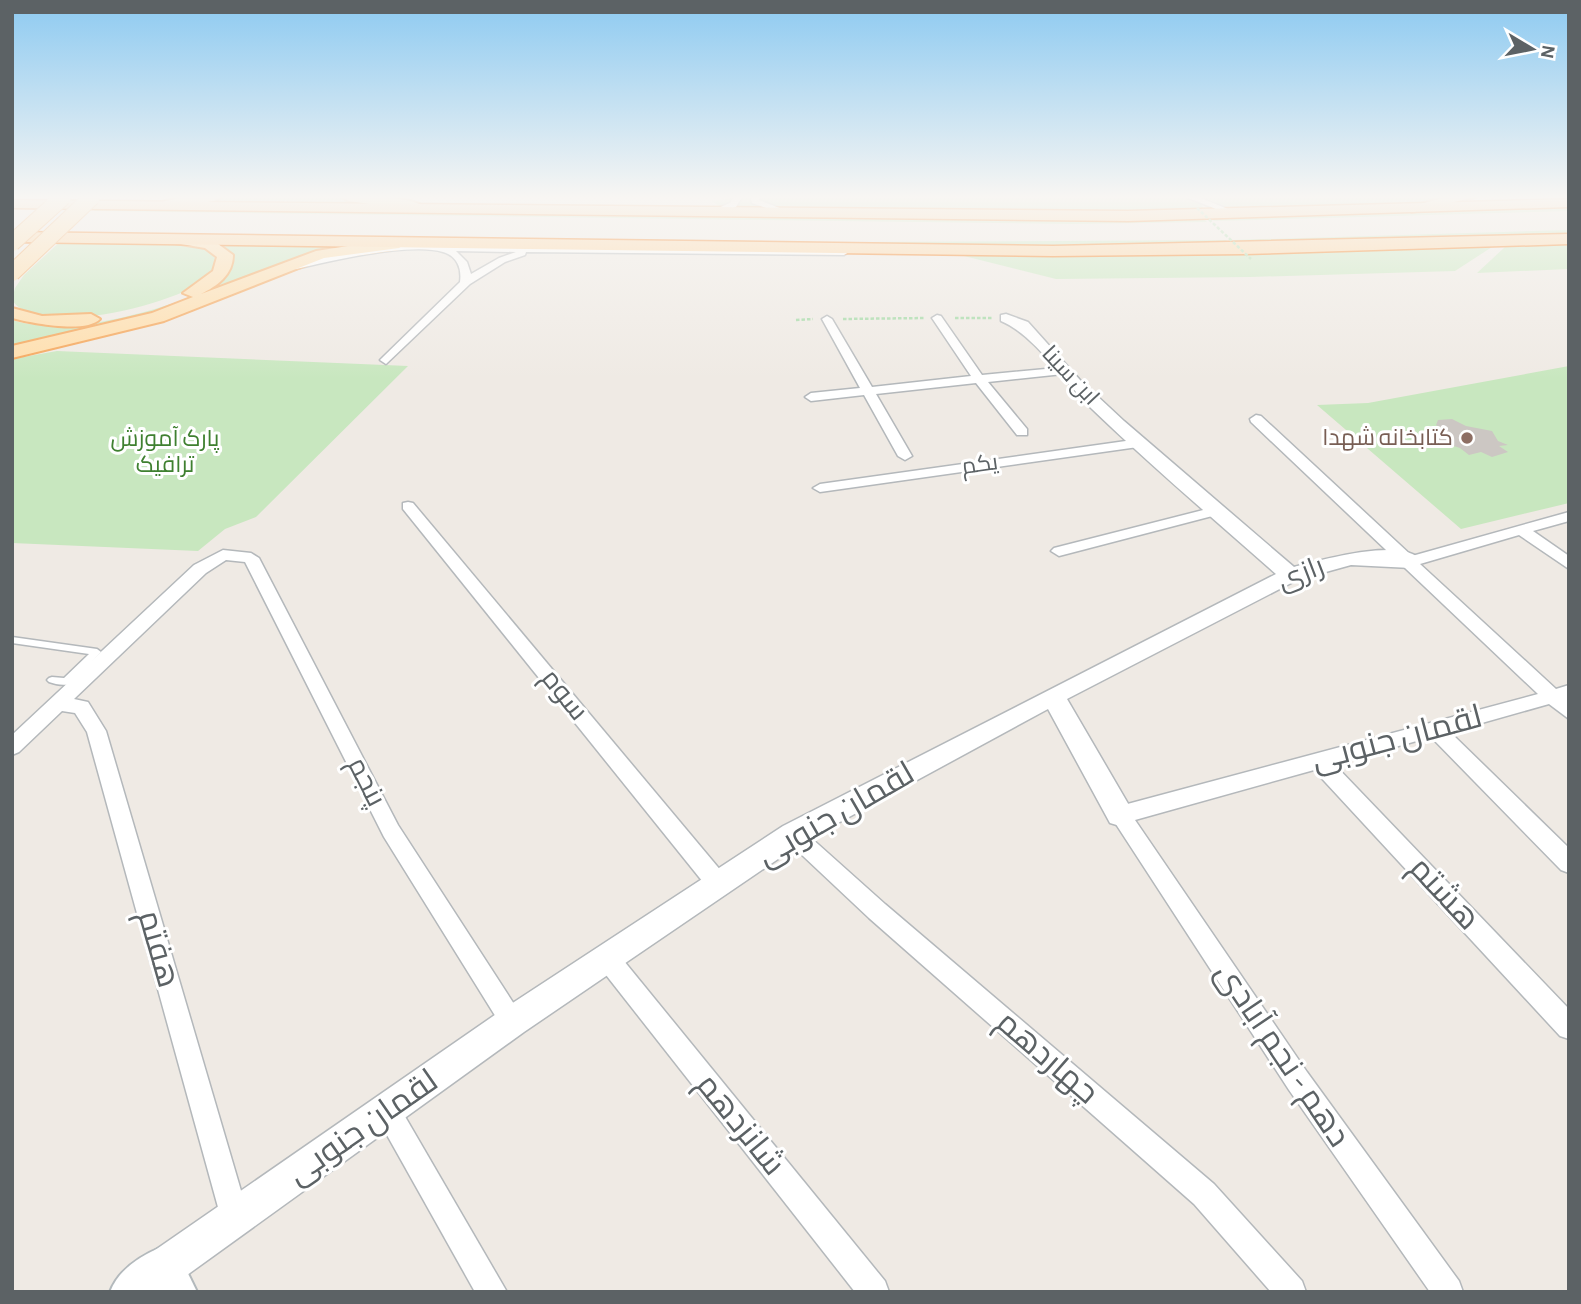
<svg xmlns="http://www.w3.org/2000/svg" width="1581" height="1304" viewBox="0 0 1581 1304" font-family="'Alegreya Sans',Cairo,sans-serif">
	<style>
		.green { fill: #c8e7bf }
		.building { fill: #ccc7c3 }
		.lines { fill: none; stroke-linecap: round; stroke-linejoin: round }
		.service-casing { stroke: #b4b8bb; stroke-width: 3 }
		.minor-casing { stroke: #b4b8bb; stroke-width: 3 }
		.tertiary-casing { stroke: #b4b8bb; stroke-width: 3 }
		.secondary-casing { stroke: #b3b9bc; stroke-width: 4 }
		.primary-casing { stroke: #f5a456; stroke-width: 4 }
		.trunk-casing { stroke: #f36f00; stroke-width: 3 }
		.path { stroke: #a2d9a4; stroke-width: 2.5; stroke-dasharray: 3.5 2; stroke-linecap: butt }
		.service { fill: #fff; fill-rule: evenodd }
		.minor { fill: #fff; fill-rule: evenodd }
		.tertiary { fill: #fff; fill-rule: evenodd }
		.secondary { fill: #fff; fill-rule: evenodd }
		.primary { fill: #ffdda9; fill-rule: evenodd }
		.trunk { fill: #ffd29a; fill-rule: evenodd }
		.primary-bridge-casing { stroke: #f5a456; stroke-width: 18; stroke-linecap: butt }
		.path-bridge { stroke: #a2d9a4; stroke-width: 2.5; stroke-dasharray: 3.5 2; stroke-linecap: butt }
		.primary-bridge { stroke: #ffdda9; stroke-width: 16 }
		.education-dot { fill: #8d6e63; stroke: #fff; stroke-width: 2.5 }
		.labels { text-anchor: middle; dominant-baseline: central; stroke-width: 6; stroke-linejoin: round; paint-order: stroke }
		.far-street-label { font-size: 23px; fill: #5c6265; stroke: #fff }
		.far-education-label { font-size: 23px; fill: #785e54; stroke: #fff; text-anchor: end }
		.far-park-label { font-size: 23px; fill: #3f8030; stroke: #fff }
		.street-label { font-size: 28px; fill: #5c6265; stroke: #fff }
		.near-street-label { font-size: 33px; fill: #5c6265; stroke: #fff }
	</style>
	<rect width="100%" height="100%" fill="#efeae4"/>
	<g class="green">
		<path d="M229,197H332L364,203L209,201Z"/>
		<path d="M742,197H1187L1201,202L1203,209L1152,211L719,206L712,201Z"/>
		<path d="M1202,197H1455L1412,205L1236,210Z"/>
		<path d="M100,205L1202,217L1207,222L1072,224L94,211Z"/>
		<path d="M1569,205V211L1255,220L1214,221L1208,216Z"/>
		<path d="M1569,230V235L1240,246L1233,240Z"/>
		<path d="M1226,240L1232,246L833,244L858,242Z"/>
		<path d="M61,241C104,241 153,235 195,245C221,251 221,269 200,283C168,305 38,339 12,300L15,288L24,275Z"/>
		<path d="M221,244H370L337,247L288,261L174,309L12,349V320C36,328 63,326 88,324C112,321 274,288 221,244Z"/>
		<path d="M1569,244V269L1477,273L1506,246Z"/>
		<path d="M1492,247L1455,271L1250,277L1056,279L956,254Z"/>
		<path d="M57,351L408,366L256,517L225,529L198,551L12,543V359Z"/>
		<path d="M1569,366V503L1461,529L1317,405L1368,403Z"/>
	</g>
	<path class="building" d="M1452,419L1466,426L1492,431L1498,441L1508,445L1499,446L1508,452L1492,457L1481,452L1469,455L1460,448L1438,441L1435,434L1446,431L1436,425L1438,420Z"/>
	<g class="lines">
		<g class="service-casing">
			<path id="service" d="M12,637L97,649L101,652L69,684C63,686 55,684 49,682L47,680L49,678L52,677L64,678L89,654L12,643Z"/>
		</g>
		<g class="minor-casing">
			<g id="minor">
				<path d="M734,197H742L736,207L715,214L711,211L730,203Z"/>
				<path d="M751,197H759V200L790,212L786,215L752,203Z"/>
				<path d="M1186,197H1198L1238,213L1231,215Z"/>
				<path d="M403,245L844,249L849,252L844,255L526,252L525,255L505,262L470,284L386,364L380,360L382,358L460,282C462,268 457,256 443,252C411,242 329,261 296,269L291,266L344,251ZM456,251L516,252L499,258L471,274L467,262Z"/>
				<path d="M937,315L941,316L982,375L1067,367L1069,370L1063,374L988,382L1027,429V435H1017L976,383L876,394L912,456L905,460L898,456L864,395L811,401L805,397L811,393L860,388L822,319L827,316L832,319L872,387L971,376L932,318Z"/>
				<path d="M1256,415L1261,416L1412,556L1569,512V521L1533,531L1569,556V569L1519,535L1420,564L1556,689L1569,685V719L1549,704L1450,732L1569,848V873L1561,870L1431,737L1334,764L1569,1009V1039L1560,1036L1314,770L1135,820L1307,1072L1459,1281L1463,1292H1430L1289,1090L1110,815L1113,809L1120,806L1538,694L1251,422L1250,419Z"/>
				<path d="M1140,439L1147,443L1145,446L820,492L813,488L820,484Z"/>
				<path d="M408,502L413,503L727,878L730,885L727,892L719,895L711,892L403,509V503Z"/>
				<path d="M1215,507L1220,508V514L1059,556L1051,551L1054,548Z"/>
				<path d="M223,550L251,553L259,558L398,825L525,1021L522,1030L513,1033L504,1030L384,837L245,562L226,560L206,573L74,699L88,702L106,731L249,1218L245,1228L235,1232L225,1228L221,1218L87,732L75,713L62,711L19,752L12,755V735L194,565Z"/>
				<path d="M793,825L800,828L885,904L1214,1184L1302,1281L1306,1292H1271L1194,1204L869,918L786,840L782,834L786,828Z"/>
				<path d="M607,947L615,950L885,1281L889,1292H855L599,966L595,958L599,950Z"/>
				<path d="M387,1097L396,1101L507,1292H475L378,1119L374,1110L378,1101Z"/>
			</g>
		</g>
		<g class="tertiary-casing">
			<path id="tertiary" d="M1006,314L1028,322L1080,380L1124,421L1294,567C1318,561 1405,536 1421,561L1411,568L1351,565L1297,580L1067,699L1130,807L1133,815L1130,823L1120,826L1110,823L1048,709L803,842L524,1032L176,1283L162,1288L148,1283L143,1269L148,1255L502,1010L783,826L1276,574C1214,519 1151,466 1092,409C1065,383 1035,335 1001,321V315Z"/>
		</g>
		<g class="secondary-casing">
			<path id="secondary" d="M162,1247L178,1253L197,1292H110C119,1269 140,1256 162,1247Z"/>
		</g>
		<g class="primary-casing">
			<g id="primary">
				<path d="M183,197H221L214,201L160,208L153,204Z"/>
				<path d="M342,197C361,197 410,195 424,207L417,211L349,201Z"/>
				<path d="M1447,197H1475L1412,212L1405,208Z"/>
				<path d="M174,235L214,241L233,255C233,275 217,286 201,294L316,251L399,238L407,243L399,248L324,258L164,321L12,358V346L152,313L193,297L183,293L213,271L217,257L205,248L169,242V236Z"/>
				<path d="M12,308L42,316L91,314L100,319C86,334 31,323 12,318Z"/>
			</g>
		</g>
		<g class="trunk-casing">
			<g id="trunk">
				<path d="M1569,199V207L1128,221L12,208V200L1128,211Z"/>
				<path d="M12,232L1053,246L1569,234V244L1245,254L1053,256L12,242Z"/>
			</g>
		</g>
		<g class="path">
			<path d="M955,318H992"/>
			<path d="M843,319L925,318"/>
			<path d="M796,320L813,319"/>
		</g>
		<use href="#service" class="service"/>
		<use href="#minor" class="minor"/>
		<use href="#tertiary" class="tertiary"/>
		<use href="#secondary" class="secondary"/>
		<use href="#primary" class="primary"/>
		<use href="#trunk" class="trunk"/>
		<g class="primary-bridge-casing">
			<g id="primary-bridge">
				<path d="M12,243L63,197"/>
				<path d="M12,273L92,197"/>
			</g>
		</g>
		<path class="path-bridge" d="M1197,208L1251,259"/>
		<use href="#primary-bridge" class="primary-bridge"/>
	</g>
	<linearGradient id="sky" x2="0" y2="1"><stop stop-color="#8dcaf1"/><stop offset="0.52" stop-color="#f8f6f3"/><stop offset="1" stop-color="#f8f6f3" stop-opacity="0"/></linearGradient>
	<rect width="1581" height="379" fill="url(#sky)"/>
	<circle class="education-dot" cx="1467" cy="438" r="7"/>
	<g class="labels">
		<g class="far-street-label">
			<text transform="translate(1070 376) rotate(47)">ابن سینا</text>
			<text transform="translate(980 465) rotate(-8)">یکم</text>
		</g>
		<g class="far-education-label">
			<text x="1453" y="438">کتابخانه شهدا</text>
		</g>
		<g class="far-park-label">
			<text x="165" y="439">پارک آموزش<tspan x="165" dy="26">ترافیک</tspan></text>
		</g>
		<g class="street-label">
			<text transform="translate(1301 574) rotate(-21)">رازی</text>
			<text transform="translate(564 695) rotate(51)">سوم</text>
			<text transform="translate(366 782) rotate(63)">پنجم</text>
		</g>
		<g class="near-street-label">
			<text transform="translate(1397 739) rotate(-15)">لقمان جنوبی</text>
			<text transform="translate(836 815) rotate(-30)">لقمان جنوبی</text>
			<text transform="translate(1444 894) rotate(47)">هشتم</text>
			<text transform="translate(158 949) rotate(74)">هفتم</text>
			<text transform="translate(1282 1055) rotate(56)">دهم - نجم آبادی</text>
			<text transform="translate(1047 1058) rotate(41)">چهاردهم</text>
			<text transform="translate(740 1125) rotate(51)">شانزدهم</text>
			<text transform="translate(363 1128) rotate(-35)">لقمان جنوبی</text>
		</g>
	</g>
	<rect width="1581" height="1304" fill="none" stroke="#5c6265" stroke-width="28"/>
	<g transform="translate(1532 49) rotate(100)" stroke="#ffffff" stroke-width="5" paint-order="stroke">
	<path d="M0-5L12 26L0 18L-12 26Z" fill="#5c6265"/>
	<text y="-10" font-size="19" font-weight="bold" text-anchor="middle" fill="#5c6265">N</text>
	</g>
</svg>
